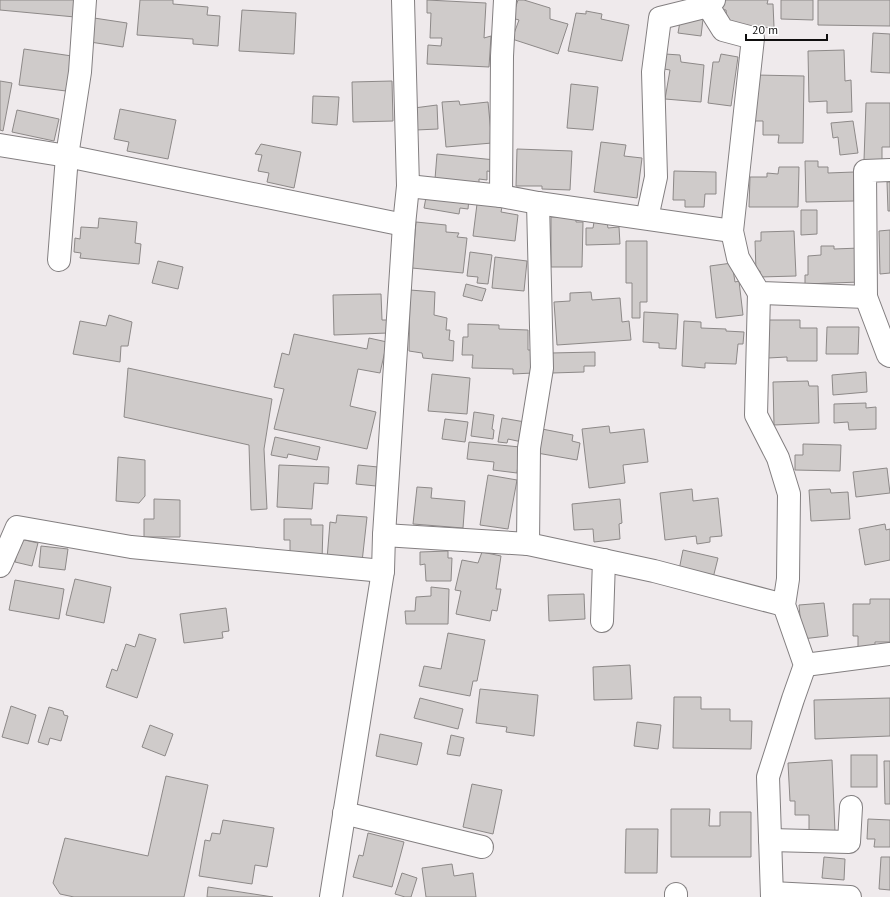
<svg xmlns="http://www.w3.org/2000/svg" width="890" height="897" viewBox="0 0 890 897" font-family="'PT Sans',sans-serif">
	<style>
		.building { fill: #cfcbca; stroke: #8d8988 }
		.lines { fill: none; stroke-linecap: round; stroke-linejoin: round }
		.minor-casing { stroke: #837f80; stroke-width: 24 }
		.minor { stroke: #fff; stroke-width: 22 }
	</style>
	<rect width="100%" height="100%" fill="#efeaec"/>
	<g class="building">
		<path d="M0,0H76L75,17L0,10Z"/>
		<path d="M140,0H173V4L208,7L207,15L220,16L218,46L193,44V39L137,35Z"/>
		<path d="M427,0L486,3L484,38L491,36L489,67L427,64L428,45L441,46L442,38H430L431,13H427Z"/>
		<path d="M518,0H524L550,8V19L568,24L558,54L512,39L519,20L512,18Z"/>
		<path d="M720,0H768L767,4H773L774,27L747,29L727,21L726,10L719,9Z"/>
		<path d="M781,0H813V20L781,19Z"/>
		<path d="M818,0H890V26L818,25Z"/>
		<path d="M242,10L296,13L294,54L239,51Z"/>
		<path d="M586,11L602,14L601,19L629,25L622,61L568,51L576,13L586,14Z"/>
		<path d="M681,16L703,19L701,36L678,33Z"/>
		<path d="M94,18L127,23L123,47L90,42Z"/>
		<path d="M873,33L890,34V73L871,72Z"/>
		<path d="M24,49L72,56L66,91L19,85Z"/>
		<path d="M844,50L845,81L851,80L852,112L827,113V101L809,102L808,51Z"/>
		<path d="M665,54L680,55L681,62L704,65L701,102L665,99L670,70L664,69Z"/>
		<path d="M721,54L738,57L731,106L708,103L713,62H719Z"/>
		<path d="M755,75L804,76L803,143H778L779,135H763V121H754Z"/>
		<path d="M0,81L12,83L3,131L0,130Z"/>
		<path d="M392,81L393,121L353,122L352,82Z"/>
		<path d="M571,84L598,87L593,130L567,128Z"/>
		<path d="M313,96L339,97L337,125L312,123Z"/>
		<path d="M459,101L460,105L488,102L492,143L446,147L442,102Z"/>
		<path d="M866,103H890V147H882V160H864Z"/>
		<path d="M437,105L438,129L416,130L414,108Z"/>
		<path d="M120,109L176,120L168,159L127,151L129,142L114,139Z"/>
		<path d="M17,110L59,119L54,141L12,132Z"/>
		<path d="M853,121L858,153L840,155L838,137L833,138L831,123Z"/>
		<path d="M601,142L626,145L624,156L642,158L637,198L594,192Z"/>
		<path d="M261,144L301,152L294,188L267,182L269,173L258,171L262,155L255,154Z"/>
		<path d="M517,149L572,151L570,190L542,189V186H516Z"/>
		<path d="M437,154L495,160L494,172L487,171V180L479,179V183L435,179Z"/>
		<path d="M805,161H818V167H828V173L854,172V201L806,202Z"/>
		<path d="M779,167H799L798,207H749L750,177H767V173L778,174Z"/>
		<path d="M674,171L716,172V194H705L704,207H685V200H673Z"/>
		<path d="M887,182H890V211H888Z"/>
		<path d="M427,192L469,199L468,209L460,208L459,214L424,208Z"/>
		<path d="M477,204L502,207L501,212L518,215L515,241L473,236Z"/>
		<path d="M801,210H817V234L801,235Z"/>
		<path d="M551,217H576V222H583L582,267H551Z"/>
		<path d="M99,218L137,222L135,243L141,244L139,264L80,258L81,253L74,252L75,238L80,239L81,227L98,228Z"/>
		<path d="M416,222L446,225V232L459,233L457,237L467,238L463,273L412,268Z"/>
		<path d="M594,222H607L608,228L619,227L620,244L586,245V228H593Z"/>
		<path d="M890,230V273L880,274L879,231Z"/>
		<path d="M794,231L796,276L760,277V271H756L755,241H761V232Z"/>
		<path d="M626,241H647V302H640V318H632V283H626Z"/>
		<path d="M821,246H834V249L860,248V282L805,284V275H808V256L821,255Z"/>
		<path d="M470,252L492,255L488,284L477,283L478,277L467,276Z"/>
		<path d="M495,257L527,261L524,291L492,288Z"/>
		<path d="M158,261L183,267L178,289L152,283Z"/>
		<path d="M732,263L735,282L739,281L743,315L716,318L710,266Z"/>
		<path d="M466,284L486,289L482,301L463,296Z"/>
		<path d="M410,290L435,292L434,315L447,318L446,330H450L449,340L454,341L453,361L423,358L422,353L409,351Z"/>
		<path d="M591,292L592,300L620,298L622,322L629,321L631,340L557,345L554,302L570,301V293Z"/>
		<path d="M381,294L382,320H388V333L334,335L333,295Z"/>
		<path d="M644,312L678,314L676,349L659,348V343L643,342Z"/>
		<path d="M109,315L132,322L128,346H121L120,362L73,354L80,321L106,326Z"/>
		<path d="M764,320H800V328H817V361H787V357L768,358Z"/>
		<path d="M684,321L701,322V328L726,329V331L744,332L743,344H738L736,364L705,363V368L682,366Z"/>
		<path d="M468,324L499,325V329L528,330V350H534L533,373L513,374V369L472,368L473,355H462L463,337H468Z"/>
		<path d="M827,327H859L858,354H826Z"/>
		<path d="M294,334L367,349L369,338L387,342L380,373L358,369L350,406L376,412L367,449L274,429L284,389L274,387L282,353L289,355Z"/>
		<path d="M595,352V366H584V372L552,373L551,353Z"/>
		<path d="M128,368L272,399L264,449L267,509L251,510L249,445L124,417Z"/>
		<path d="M866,372L867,392L833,395L832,375Z"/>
		<path d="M432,374L470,378L467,414L428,411Z"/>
		<path d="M808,381L809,386H818L819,423L774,425L773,382Z"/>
		<path d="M866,403V408L876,407V429L849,430L848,422L834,423V404Z"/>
		<path d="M474,412L494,415L492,429L494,430L493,439L471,436Z"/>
		<path d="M502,418L525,422L522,442L508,439L507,443L498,442Z"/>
		<path d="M445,419L468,422L465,442L442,439Z"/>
		<path d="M609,426L610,433L644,429L648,462L623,465L625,483L589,488L582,429Z"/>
		<path d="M542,429L573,435L572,441L580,443L577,460L537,453Z"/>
		<path d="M275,437L320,447L317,460L288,454L287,458L271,455Z"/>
		<path d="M469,442L520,447L517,473L493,470L494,462L467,459Z"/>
		<path d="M803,444L841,445L840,471L795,470V455H803Z"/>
		<path d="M118,457L145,460V496L139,503L116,501Z"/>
		<path d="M279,465L329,467L328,484L314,483L312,509L277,507Z"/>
		<path d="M358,465L378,467L376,486L356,484Z"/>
		<path d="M887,468L890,493L856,497L853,472Z"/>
		<path d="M488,475L517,480L508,529L480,525Z"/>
		<path d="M417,487L432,488L431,498L465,501L463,528L413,524Z"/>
		<path d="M692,489L693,501L718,498L722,536L710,537V542L697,544L696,536L665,540L660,493Z"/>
		<path d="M830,489L831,493L848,492L850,519L811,521L809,490Z"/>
		<path d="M154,499L180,500V537H144V519H154Z"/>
		<path d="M620,499L622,523L619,524L620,539L594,542L593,529L574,530L572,504Z"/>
		<path d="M337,515L367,517L362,562L327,559L330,522L336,523Z"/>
		<path d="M284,519H311V525H323L322,561L290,554V540H284Z"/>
		<path d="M885,524L886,530L890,529V560L865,565L859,529Z"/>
		<path d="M20,539L38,543L32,566L15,562Z"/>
		<path d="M41,546L68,549L65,570L39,567Z"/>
		<path d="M683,550L718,558L713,578L679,570Z"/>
		<path d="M448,551V558H452L451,581H426L425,564L420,565V552Z"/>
		<path d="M482,552L501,556L496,589H501L497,611L492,610L490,621L456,614L461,591L455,590L462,560L478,563Z"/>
		<path d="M75,579L111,587L104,623L66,615Z"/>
		<path d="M15,580L64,589L59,619L9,610Z"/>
		<path d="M431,587L449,589L448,624H406L405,611H415L416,597L431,596Z"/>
		<path d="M584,594L585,619L549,621L548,595Z"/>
		<path d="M870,599H890V642H875V649H858V636H853V604H870Z"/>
		<path d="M824,603L828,636L802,639L799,605Z"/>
		<path d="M226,608L229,631L222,632L223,638L184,643L180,614Z"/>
		<path d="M448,633L485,640L477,681H473L470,696L419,686L424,666L441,669Z"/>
		<path d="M139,634L156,639L137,698L106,687L112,669L117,671L126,644L135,647Z"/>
		<path d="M630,665L632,699L594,700L593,667Z"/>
		<path d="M480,689L538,695L534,736L506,732L507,727L476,723Z"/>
		<path d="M674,697H701V709H730V721H752L751,749L673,748Z"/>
		<path d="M420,698L463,709L458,729L414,718Z"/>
		<path d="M890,698V736L815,739L814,700Z"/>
		<path d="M11,706L36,715L28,744L2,737Z"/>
		<path d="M49,707L63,711L64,715L68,716L61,741L50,738L48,745L38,742Z"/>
		<path d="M637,722L661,725L658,749L634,746Z"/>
		<path d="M150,725L173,734L165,756L142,747Z"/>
		<path d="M380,734L422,743L417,765L376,756Z"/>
		<path d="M451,735L464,738L460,756L447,754Z"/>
		<rect x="851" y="755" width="26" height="32"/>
		<path d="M832,760L835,832L809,834V815H795V801H790L788,763Z"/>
		<path d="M884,761H890V804H885Z"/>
		<path d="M166,776L208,785L184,897H74L60,894L53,883L65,838L148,856Z"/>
		<path d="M472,784L502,790L493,834L463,827Z"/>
		<path d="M671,809H710L709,826H720V812H751V857H671Z"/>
		<path d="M868,819L890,820V847H874L875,839H867Z"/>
		<path d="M223,820L274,828L267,867L255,865L252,884L199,876L205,840L210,841L212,833L220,834Z"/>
		<path d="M626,829H658L657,873H625Z"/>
		<path d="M368,833L404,842L392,887L353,877L359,855L363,856Z"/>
		<path d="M824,857L845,859L844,880L822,878Z"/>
		<path d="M881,857H890V890L879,889Z"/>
		<path d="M452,864L454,876L473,873L476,897H426L422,868Z"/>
		<path d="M402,873L417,878L411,897H405L395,894Z"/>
		<path d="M208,887L273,897H207Z"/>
	</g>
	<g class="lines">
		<g class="minor-casing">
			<g id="minor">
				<path d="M708,6L723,30L753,38L732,231L738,258L759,293L866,297"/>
				<path d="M0,145L67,156L404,225"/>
				<path d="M890,170L865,171L866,297L888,355L890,356"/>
				<path d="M408,186L501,196L538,203L732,231"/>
				<path d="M501,196L502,56L505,0"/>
				<path d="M647,218L656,177L653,72L660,18L708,6L714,0"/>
				<path d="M59,260L67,156L80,72L85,0"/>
				<path d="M759,293L756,415L778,458L789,494L788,579L784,605L805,665L793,699L768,777L772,897"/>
				<path d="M384,535L528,544L654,571L784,605"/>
				<path d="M528,544L529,448L542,368L538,203"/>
				<path d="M0,566L17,527L131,547L383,571"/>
				<path d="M602,621L604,560"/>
				<path d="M805,665L890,654"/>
				<path d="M344,813L482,847"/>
				<path d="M770,840L849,842L851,807"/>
				<path d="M772,893L850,897"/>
				<path d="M676,894V897"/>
				<path d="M331,897L383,571L384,535L404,225L408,186L403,0"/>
			</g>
		</g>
		<use href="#minor" class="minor"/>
	</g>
	<path d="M746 34v6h81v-6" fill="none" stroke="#0f0e0e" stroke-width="2"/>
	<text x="752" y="34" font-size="12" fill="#0f0e0e" stroke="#ffffff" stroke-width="3" paint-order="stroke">20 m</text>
</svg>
